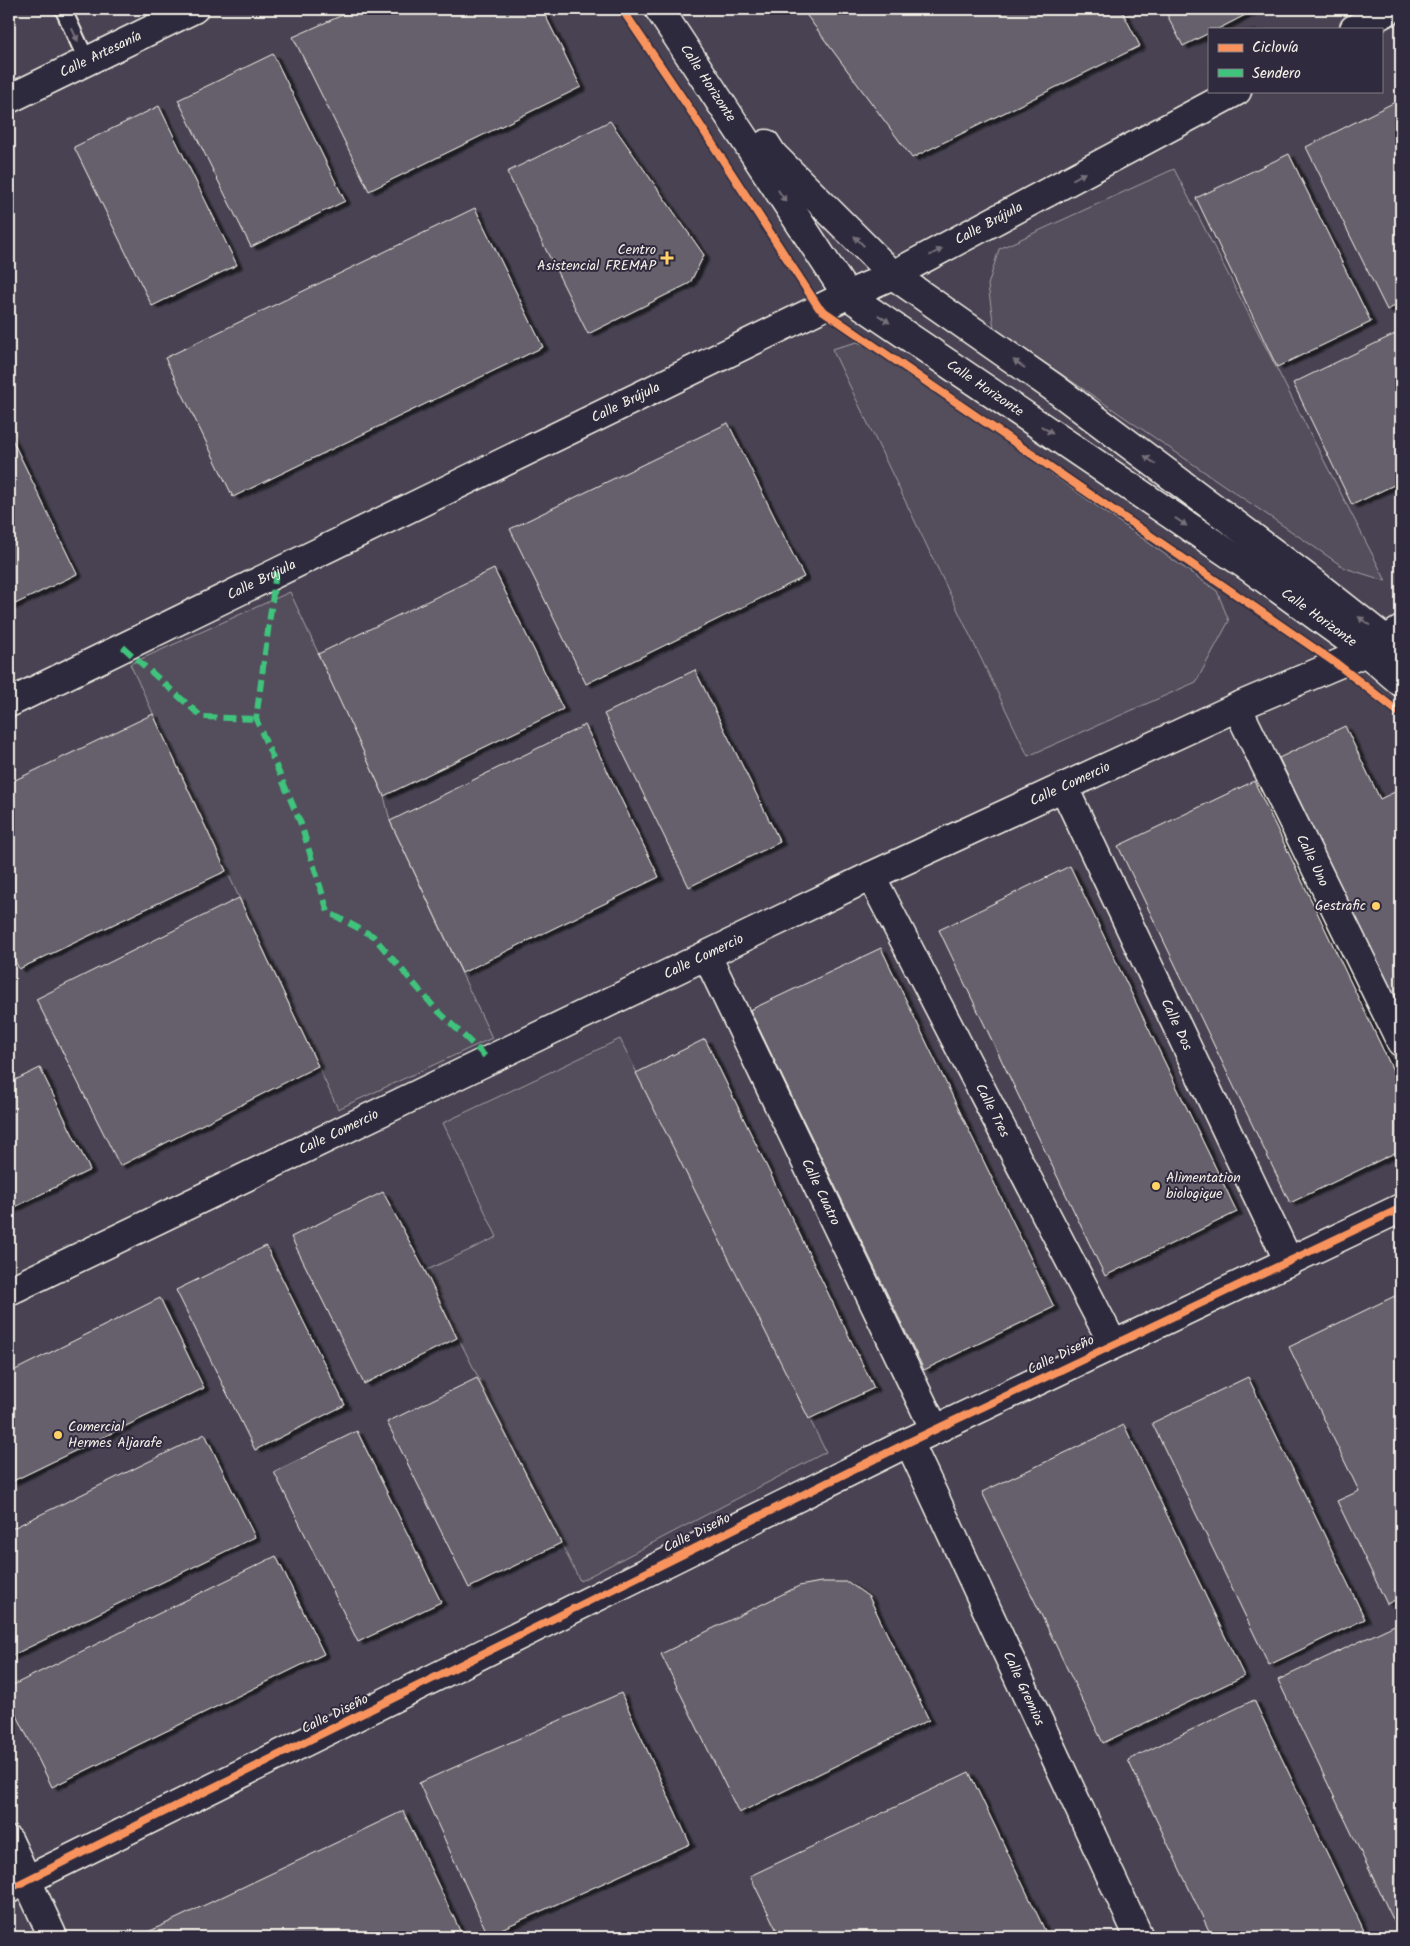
<svg xmlns="http://www.w3.org/2000/svg" width="1410" height="1946" viewBox="0 0 1410 1946" font-family="Kalam,sans-serif">
	<style>
		.built { fill: #484352; fill-rule: evenodd }
		.green { fill: #534e5c; stroke: #a4a0a2 }
		.building { fill: #65616c; stroke: #f4f1e8; filter: url(#shadow) }
		.lines { fill: none; stroke-linecap: round; stroke-linejoin: round }
		.lane-casing { stroke: #f4f1e8; stroke-width: 19 }
		.street-casing { stroke: #f4f1e8; stroke-width: 31 }
		.lane { stroke: #2f2a3d; stroke-width: 15 }
		.street { stroke: #2f2a3d; stroke-width: 28 }
		.quiet { stroke: #40c37c; stroke-width: 6; stroke-dasharray: 12 6; stroke-linecap: butt }
		.cycleway-casing { stroke: #2f2a3d; stroke-width: 11 }
		.cycleway { stroke: #f8935d; stroke-width: 8 }
		.oneway { fill: #747079 }
		.poi-dot { fill: #ffd166; stroke: #2f2a3d; stroke-width: 2 }
		.labels { text-anchor: middle; dominant-baseline: central; stroke-width: 4; stroke-linejoin: round; paint-order: stroke }
		.street-label { font-size: 14px; fill: #f4f1e8; stroke: #2f2a3d }
		.poi-label { font-size: 14px; fill: #f4f1e8; stroke: #2f2a3d; text-anchor: end }
	</style>
	<defs>
		<filter id="shadow"><feDropShadow dx="5.5" dy="3" stdDeviation="1" flood-color="#0009"/></filter>
	</defs>
	<rect width="100%" height="100%" fill="#3b3647"/>
	<filter id="ink" filterUnits="userSpaceOnUse"><feTurbulence type="fractalNoise" baseFrequency=".02" numOctaves="2"/><feDisplacementMap in="SourceGraphic" scale="10" xChannelSelector="R" yChannelSelector="G"/><feConvolveMatrix kernelMatrix="1 2 1 2 8 2 1 2 1" color-interpolation-filters="sRGB"/></filter>
	<g filter="url(#ink)">
		<path class="built" d="M9,9H1401V1937H9ZM1209,29H1381V91H1209Z"/>
		<g class="green">
			<path d="M1174,169L1386,581L1345,568L994,328L988,285L999,249Z"/>
			<path d="M857,342L874,349L1217,591L1229,621L1196,682L1028,756L832,349Z"/>
			<path d="M290,592L384,796L390,821L492,1038L338,1109L130,664Z"/>
			<path d="M620,1039L826,1452L580,1581L425,1271L497,1237L443,1123Z"/>
		</g>
		<g class="building">
			<path d="M356,9H542L581,87L369,191L293,37Z"/>
			<path d="M802,9H1121L1140,46L912,158Z"/>
			<path d="M1164,9H1257L1218,29H1209V33L1183,46Z"/>
			<path d="M273,54L345,201L251,247L178,100Z"/>
			<path d="M1397,101L1401,109V303L1387,310L1306,147Z"/>
			<path d="M159,106L237,265L152,306L74,147Z"/>
			<path d="M610,121L704,255L690,283L588,334L507,172Z"/>
			<path d="M1289,154L1371,322L1277,367L1196,198Z"/>
			<path d="M475,208L543,347L233,497L165,358Z"/>
			<path d="M1395,334L1401,347V495L1396,484L1352,505L1293,383Z"/>
			<path d="M728,423L804,577L586,684L510,529Z"/>
			<path d="M9,433L77,574L9,607Z"/>
			<path d="M494,569L563,709L384,796L318,654Z"/>
			<path d="M695,670L780,842L689,887L604,714Z"/>
			<path d="M153,714L226,871L19,969L9,948V783Z"/>
			<path d="M585,725L659,877L462,973L390,821Z"/>
			<path d="M1345,726L1380,799L1401,789V1013L1279,758Z"/>
			<path d="M1254,781L1401,1087V1150L1290,1203L1118,846Z"/>
			<path d="M1070,866L1237,1212L1105,1276L939,930Z"/>
			<path d="M239,898L318,1066L120,1166L36,999Z"/>
			<path d="M881,948L1054,1307L924,1370L750,1010Z"/>
			<path d="M705,1039L874,1388L809,1419L636,1073Z"/>
			<path d="M40,1068L90,1170L9,1210V1083Z"/>
			<path d="M383,1192L425,1271L457,1338L364,1384L291,1237Z"/>
			<path d="M266,1246L345,1405L255,1450L176,1290Z"/>
			<path d="M1401,1293V1597L1387,1604L1337,1501L1359,1491L1289,1347Z"/>
			<path d="M160,1298L204,1388L9,1483V1373Z"/>
			<path d="M1248,1377L1365,1619L1269,1665L1152,1423Z"/>
			<path d="M477,1378L561,1543L469,1588L387,1422Z"/>
			<path d="M1124,1425L1244,1676L1103,1743L982,1492Z"/>
			<path d="M357,1431L441,1602L358,1642L274,1472Z"/>
			<path d="M205,1434L255,1537L9,1657V1530Z"/>
			<path d="M276,1556L324,1654L52,1787L9,1699V1687Z"/>
			<path d="M821,1582H848L869,1597L929,1720L739,1813L661,1654L799,1586Z"/>
			<path d="M1401,1622V1936L1278,1680Z"/>
			<path d="M621,1693L690,1844L488,1935L419,1783Z"/>
			<path d="M1254,1700L1367,1937H1212L1128,1760Z"/>
			<path d="M969,1772L1048,1937H780L750,1876Z"/>
			<path d="M403,1811L463,1937H151L148,1932Z"/>
		</g>
		<g class="lines">
			<g class="lane-casing">
				<path id="lane" d="M63,9L87,61"/>
			</g>
			<g class="street-casing">
				<g id="street">
					<path id="s1" d="M659,9L847,295L1247,566L1366,652L1401,682"/>
					<path d="M1354,29L1391,9"/>
					<path id="s2" d="M9,99L194,9"/>
					<path d="M766,144L773,155L893,275L1053,387L1315,584L1401,652"/>
					<path id="s3" d="M9,703L847,295L893,275L1237,91"/>
					<path id="s4" d="M1237,707L1401,1042"/>
					<path id="s5" d="M1064,788L1289,1262"/>
					<path id="s6" d="M871,876L1113,1344"/>
					<path id="s7" d="M707,956L935,1430"/>
					<path id="s8" d="M9,1291L871,876L1237,707L1366,652L1401,630"/>
					<path id="s9" d="M909,1442L1139,1937"/>
					<path d="M9,1841L53,1937"/>
					<path d="M9,1889L909,1442L1401,1208"/>
				</g>
			</g>
			<use href="#lane" class="lane"/>
			<use href="#street" class="street"/>
			<g class="quiet">
				<path d="M276,572L256,719L301,824L328,912L373,936L434,1007L489,1060"/>
				<path d="M123,647L202,717L256,719"/>
			</g>
			<g class="cycleway-casing">
				<g id="cycleway">
					<path d="M622,9L689,108L819,308L1337,664L1401,714"/>
					<path d="M9,1889L909,1442L1401,1208"/>
				</g>
			</g>
			<use href="#cycleway" class="cycleway"/>
		</g>
		<defs><path id="oneway-solid" d="M-6-.8H1V-3.2L6.5 0L1 3.2V.8H-6Z" transform="scale(1.25)"/></defs>
		<g class="oneway">
			<use href="#oneway-solid" transform="translate(75 35) rotate(65)"/>
			<use href="#oneway-solid" transform="translate(1079 176) rotate(-28)"/>
			<use href="#oneway-solid" transform="translate(782 196) rotate(57)"/>
			<use href="#oneway-solid" transform="translate(859 241) rotate(-135)"/>
			<use href="#oneway-solid" transform="translate(936 252) rotate(-28)"/>
			<use href="#oneway-solid" transform="translate(884 319) rotate(34)"/>
			<use href="#oneway-solid" transform="translate(1019 364) rotate(-145)"/>
			<use href="#oneway-solid" transform="translate(1047 430) rotate(34)"/>
			<use href="#oneway-solid" transform="translate(1150 460) rotate(-143)"/>
			<use href="#oneway-solid" transform="translate(1181 522) rotate(34)"/>
			<use href="#oneway-solid" transform="translate(1364 621) rotate(-143)"/>
		</g>
	</g>
	<g class="poi-dot">
		<path d="M664.5 250.5h5v5h5v5h-5v5h-5v-5h-5v-5h5z"/>
		<circle cx="1376" cy="906" r="5"/>
		<circle cx="1156" cy="1186" r="5"/>
		<circle cx="58" cy="1435" r="5"/>
	</g>
	<g class="labels">
		<g class="street-label">
			<text stroke="none"><textPath href="#s2" startOffset="102">Calle Artesanía</textPath></text>
			<text stroke="none"><textPath href="#s1" startOffset="89">Calle Horizonte</textPath></text>
			<text stroke="none"><textPath href="#s3" startOffset="1091">Calle Brújula</textPath></text>
			<text stroke="none"><textPath href="#s1" startOffset="509">Calle Horizonte</textPath></text>
			<text stroke="none"><textPath href="#s3" startOffset="686">Calle Brújula</textPath></text>
			<text stroke="none"><textPath href="#s3" startOffset="281">Calle Brújula</textPath></text>
			<text stroke="none"><textPath href="#s1" startOffset="914">Calle Horizonte</textPath></text>
			<text stroke="none"><textPath href="#s8" startOffset="1176">Calle Comercio</textPath></text>
			<text stroke="none"><textPath href="#s4" startOffset="171">Calle Uno</textPath></text>
			<text stroke="none"><textPath href="#s8" startOffset="771">Calle Comercio</textPath></text>
			<text stroke="none"><textPath href="#s5" startOffset="262">Calle Dos</textPath></text>
			<text stroke="none"><textPath href="#s6" startOffset="264">Calle Tres</textPath></text>
			<text stroke="none"><textPath href="#s8" startOffset="366">Calle Comercio</textPath></text>
			<text stroke="none"><textPath href="#s7" startOffset="262">Calle Cuatro</textPath></text>
			<text transform="translate(1061 1355) rotate(-26)">Calle Diseño</text>
			<text transform="translate(697 1533) rotate(-26)">Calle Diseño</text>
			<text stroke="none"><textPath href="#s9" startOffset="272">Calle Gremios</textPath></text>
			<text transform="translate(335 1714) rotate(-26)">Calle Diseño</text>
		</g>
		<g class="poi-label">
			<text x="656" y="250">Centro<tspan x="656" dy="16">Asistencial FREMAP</tspan></text>
			<text x="1366" y="906">Gestrafic</text>
			<text x="1166" y="1178" text-anchor="start">Alimentation<tspan x="1166" dy="16">biologique</tspan></text>
			<text x="68" y="1427" text-anchor="start">Comercial<tspan x="68" dy="16">Hermes Aljarafe</tspan></text>
		</g>
	</g>
	<rect width="1410" height="1946" fill="none" stroke="#2f2a3d" stroke-width="30"/>
	<rect x="15" y="15" width="1380" height="1916" fill="none" stroke="#f4f1e8" stroke-width="2" filter="url(#ink)"/>
	<rect x="1208" y="28" width="175" height="65" fill="#2f2a3d" stroke="#7e7a81"/>
	<rect x="1218" y="44" width="25" height="8" fill="#f8935d" stroke="#7e7a81"/>
	<text x="1252" y="52" font-size="15" fill="#f4f1e8">Ciclovía</text>
	<rect x="1218" y="69" width="25" height="8" fill="#40c37c" stroke="#7e7a81"/>
	<text x="1252" y="78" font-size="15" fill="#f4f1e8">Sendero</text>
</svg>
